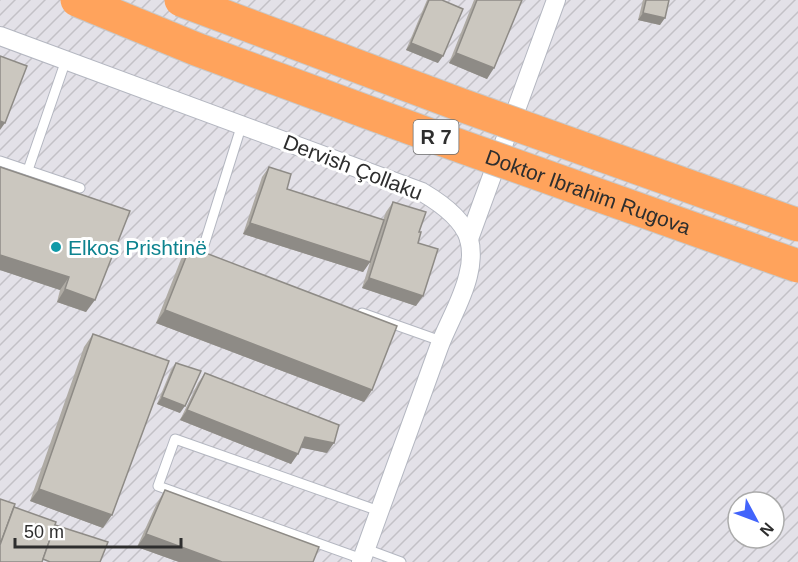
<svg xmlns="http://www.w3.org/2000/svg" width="798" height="562" viewBox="0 0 798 562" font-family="Arial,sans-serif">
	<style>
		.industrial { fill: url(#industrial-furrows); fill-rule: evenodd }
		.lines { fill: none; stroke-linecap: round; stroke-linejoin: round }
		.lane-casing { stroke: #b4b7c1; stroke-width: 11 }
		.street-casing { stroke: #b4b7c1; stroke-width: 20 }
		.lane { stroke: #fff; stroke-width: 9 }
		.street { stroke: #fff; stroke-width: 18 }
		.highway-bridge-casing { stroke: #c9c9c9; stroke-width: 35; stroke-linecap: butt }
		.highway-bridge { stroke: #ffa35c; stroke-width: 33 }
		.wall { fill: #afaba4 }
		.shaded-wall { fill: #8e8b86 }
		.building { fill: #cbc7bf; stroke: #8e8b86; stroke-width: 1.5 }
		.culture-dot { fill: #0f9aa8; stroke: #fff; stroke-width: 2 }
		.labels { text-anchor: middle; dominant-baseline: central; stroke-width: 6; stroke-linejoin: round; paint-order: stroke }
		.shield { fill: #fff; stroke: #6d6d6d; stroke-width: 1.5 }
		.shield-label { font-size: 20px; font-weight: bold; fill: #2e2e2e }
		.street-label { font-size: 21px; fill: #2e2e2e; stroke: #fff }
		.culture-label { font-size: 21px; fill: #0d838f; stroke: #fff; text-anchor: start }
	</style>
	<defs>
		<pattern id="industrial-furrows" width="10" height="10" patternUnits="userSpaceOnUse" patternTransform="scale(1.5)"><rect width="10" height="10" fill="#e3e1e8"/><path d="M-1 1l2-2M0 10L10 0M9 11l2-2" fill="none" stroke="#c3c1c7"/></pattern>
	</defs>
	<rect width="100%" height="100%" fill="#efe9e1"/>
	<path class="industrial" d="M0,0H798V562H0ZM738,502H774V538H738Z"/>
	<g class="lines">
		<g class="lane-casing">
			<g id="lane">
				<path d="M0,161L80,188"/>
				<path d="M28,170L66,60"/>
				<path d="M205,259L200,258L242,124"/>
				<path d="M362,313L441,341"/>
				<path d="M366,549L401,562"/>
				<path d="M362,559L158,486L175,439L379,511"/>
			</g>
		</g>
		<g class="street-casing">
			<g id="street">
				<path d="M0,36L422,192C439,202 463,219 469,239C472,250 471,265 468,276C462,301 448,323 439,347C413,419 387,491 361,562"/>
				<path d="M469,239L556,0"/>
			</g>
		</g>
		<use href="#lane" class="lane"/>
		<use href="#street" class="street"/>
		<g class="highway-bridge-casing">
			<g id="highway-bridge">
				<path id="s1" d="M77,0L196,49L446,141L798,266"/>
				<path d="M181,0L461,105L798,225"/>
			</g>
		</g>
		<use href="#highway-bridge" class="highway-bridge"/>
	</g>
	<g class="wall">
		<path d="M427,0H442L438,63L406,50Z"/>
		<path d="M474,0H522L487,79L449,63Z"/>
		<path d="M643,0H669L660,25L638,20Z"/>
		<path d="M0,167L130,211L86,312L57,302L60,290L0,270Z"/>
		<path d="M269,167L287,189L383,220L386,212L393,202L419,232L418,243L416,306L362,288L370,262L363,272L243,234L262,177Z"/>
		<path d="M190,247L372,390L364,402L156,323L181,259Z"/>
		<path d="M93,334L103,528L30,501L84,347Z"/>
		<path d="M176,363L180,413L157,404L171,370Z"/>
		<path d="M205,373L327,453L300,447L291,464L180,420L198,383Z"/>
		<path d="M165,490L313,562H179L137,547L157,503Z"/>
	</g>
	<g class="shaded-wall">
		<path d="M643,13L665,18L660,25L638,20Z"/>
		<path d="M411,43L443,56L438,63L406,50Z"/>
		<path d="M456,53L494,68L487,79L449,63Z"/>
		<path d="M0,121L5,123L0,130Z"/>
		<path d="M250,223L370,262L363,272L243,234Z"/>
		<path d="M0,255L69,277L60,290L0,270Z"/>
		<path d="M369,278L423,296L416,306L362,288Z"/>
		<path d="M65,289L95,300L86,312L57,302Z"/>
		<path d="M165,310L372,390L364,402L156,323Z"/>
		<path d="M162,397L185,406L180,413L157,404Z"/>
		<path d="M187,410L298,454L291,464L180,420Z"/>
		<path d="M305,437L334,443L327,453L298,447Z"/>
		<path d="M39,489L112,515L103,528L30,501Z"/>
		<path d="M146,534L222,562H179L137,547Z"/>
	</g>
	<g class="building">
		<path d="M429,0H442L463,9L443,56L411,43Z"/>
		<path d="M477,0H522L494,68L456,53Z"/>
		<path d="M646,0H669L665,18L643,13Z"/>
		<path d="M0,56L27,66L5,123L0,121Z"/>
		<path d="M0,167L130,211L95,300L65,289L69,277L0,255Z"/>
		<path d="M269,167L291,174L287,189L384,220L370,262L250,223Z"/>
		<path d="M393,202L426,212L419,232H421L418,243L438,249L423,296L369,278Z"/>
		<path d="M190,247L397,326L372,390L165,310Z"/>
		<path d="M93,334L169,361L112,515L39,489Z"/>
		<path d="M176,363L201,371L185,406L162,397Z"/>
		<path d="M205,373L339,425L334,443L305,437L298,454L187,410Z"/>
		<path d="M165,490L319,547L313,562H222L146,534Z"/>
		<path d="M0,499L15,504L1,542H0Z"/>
		<path d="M14,507L56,522L42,562H0V545Z"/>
		<path d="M55,525L108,542L100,562H50L43,559Z"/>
	</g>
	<circle class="culture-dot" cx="56" cy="247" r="6"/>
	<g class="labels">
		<rect class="shield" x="413.5" y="120" width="45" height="34" rx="4.5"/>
		<g class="shield-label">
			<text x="436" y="137">R 7</text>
		</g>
		<g class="street-label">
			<text transform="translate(353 167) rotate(21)">Dervish Çollaku</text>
			<text stroke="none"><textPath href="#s1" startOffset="546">Doktor Ibrahim Rugova</textPath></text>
		</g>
		<g class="culture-label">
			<text x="68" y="247">Elkos Prishtinë</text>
		</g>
	</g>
	<g transform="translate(756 520) rotate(131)"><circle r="28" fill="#ffffff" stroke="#ababab" stroke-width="1.5"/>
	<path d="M0-4.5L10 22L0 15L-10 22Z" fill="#4264fb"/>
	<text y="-9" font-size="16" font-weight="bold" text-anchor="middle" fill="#2e2e2e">N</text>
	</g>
	<path d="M15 538v9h166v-9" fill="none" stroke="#2e2e2e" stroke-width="3"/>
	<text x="24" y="538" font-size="18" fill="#2e2e2e" stroke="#ffffff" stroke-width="4.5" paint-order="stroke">50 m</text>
</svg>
